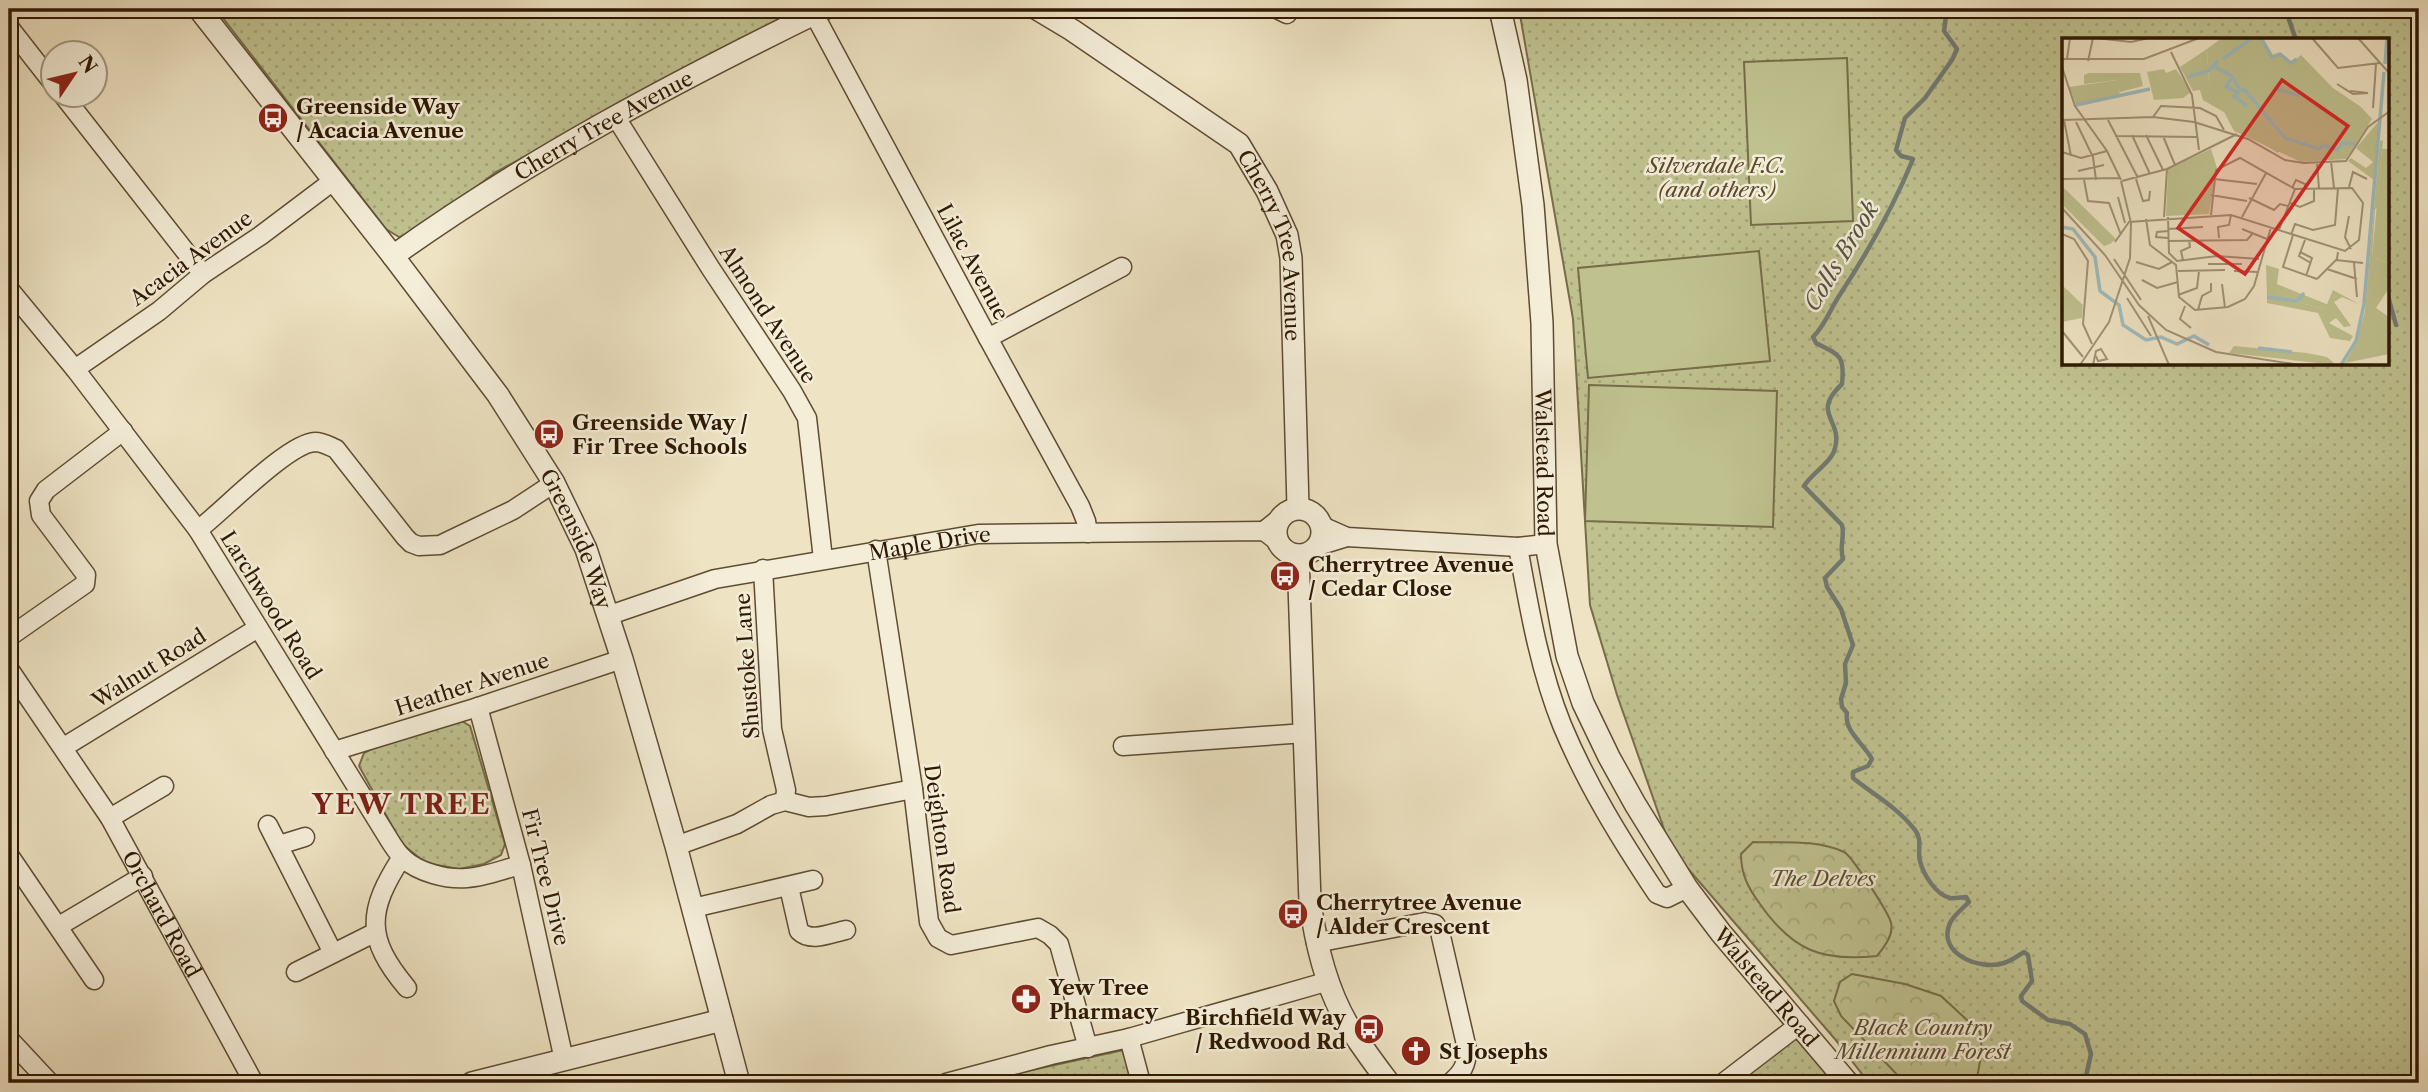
<svg xmlns="http://www.w3.org/2000/svg" width="2428" height="1092" viewBox="0 0 2428 1092" font-family="'Libre Caslon Text',serif">
	<style>
		.grass { fill: url(#grass-dots); stroke: #766d48; stroke-width: 2; fill-rule: evenodd }
		.forest { fill: url(#forest-crowns); stroke: #766d48; stroke-width: 2 }
		.pitch { fill: #bfc18f; stroke: #766d48; stroke-width: 2 }
		.lines { fill: none; stroke-linecap: round; stroke-linejoin: round }
		.stream { stroke: #717b73; stroke-width: 4.5 }
		.minor-casing { stroke: #5e4c32; stroke-width: 21 }
		.tertiary-casing { stroke: #5e4c32; stroke-width: 24 }
		.minor { stroke: #f4edd8; stroke-width: 18 }
		.tertiary { stroke: #f4edd8; stroke-width: 21 }
		.labels { text-anchor: middle; dominant-baseline: central; stroke-width: 5; stroke-linejoin: round; paint-order: stroke }
		.poi-label { font-size: 21px; font-weight: bold; fill: #2e1902; stroke: #f4edd8; text-anchor: start }
		.street-label { font-size: 21px; fill: #2e1902; stroke: #f4edd8 }
		.park-label { font-size: 21px; font-style: italic; fill: #5a4b2c; stroke: #f4edd8 }
		.water-label { font-size: 23px; font-style: italic; fill: #555244; stroke: #f4edd8 }
		.district-label { font-size: 28px; font-weight: bold; letter-spacing: 2px; fill: #7a1f14; stroke: #f4edd8 }
		.inset-river { fill: none; stroke: #9ebcbe; stroke-width: 3.5 }
		.inset-road { fill: none; stroke: #a19276; stroke-width: 2 }
		.view { fill: #d62828; fill-opacity: 0.15; stroke: #d62828; stroke-width: 3.5 }
		.inset-edge { fill: none; stroke: #2e1902; stroke-width: 3.5 }
	</style>
	<defs>
		<pattern id="grass-dots" width="8" height="8" patternUnits="userSpaceOnUse" patternTransform="scale(1.75)"><rect width="8" height="8" fill="#bfc18f"/><path d="M2 2h.1M6 6h.1" fill="none" stroke="#a4a57a" stroke-width="1.8" stroke-linecap="round"/></pattern>
		<pattern id="forest-crowns" width="20" height="18" patternUnits="userSpaceOnUse" patternTransform="scale(1.75)"><rect width="20" height="18" fill="#bfc18f"/><path d="M2 6a3 3 0 1 1 6 0M12 15a3 3 0 1 1 6 0" fill="none" stroke="#a4a57a"/></pattern>
	</defs>
	<rect width="100%" height="100%" fill="#eee3c3"/>
	<filter id="stains"><feTurbulence type="fractalNoise" baseFrequency=".00286" numOctaves="4"/><feColorMatrix values="0 0 0 0 .2 0 0 0 0 .09 0 0 0 0 .02 0 0 0 .5 -.17"/></filter>
	<radialGradient id="worn" r=".72"><stop offset=".6" stop-color="#630" stop-opacity="0"/><stop offset="1" stop-color="#630" stop-opacity=".3"/></radialGradient>
	<g class="grass">
		<path d="M216,9H798L496,172L415,233L399,237L386,229Z"/>
		<path d="M1519,9H2419V1083H1869L1834,1038L1671,849L1617,695L1590,605L1573,319ZM2064,40H2388V364H2064Z"/>
		<path d="M460,720L470,726L505,844L501,855L484,864L459,869L426,863L402,844L359,766L364,753L379,745Z"/>
		<path d="M1801,1031L1842,1083H1735Z"/>
		<path d="M1128,1049L1137,1083H973Z"/>
	</g>
	<g class="forest">
		<path d="M1753,842C1782,843 1816,839 1844,852C1851,855 1889,913 1891,923C1894,935 1884,947 1877,956C1821,962 1792,950 1760,904C1748,888 1741,874 1741,854Z"/>
		<path d="M1852,974L1905,984L1941,996L1980,1032L1982,1051L1976,1083H1905L1841,1016L1834,1001L1840,982Z"/>
	</g>
	<g class="pitch">
		<path d="M1847,58L1853,221L1751,225L1744,62Z"/>
		<path d="M1759,251L1770,361L1588,378L1578,268Z"/>
		<path d="M1589,385L1777,391L1773,527L1585,521Z"/>
	</g>
	<g class="lines">
		<g class="stream">
			<path d="M1947,9L1944,31L1957,49L1952,60L1925,98L1905,118L1896,150L1901,156L1913,159C1893,208 1868,252 1839,296C1830,310 1825,325 1813,337L1816,343C1840,355 1845,356 1842,384C1810,414 1843,419 1835,448C1832,462 1812,473 1804,486L1842,525C1845,537 1839,547 1843,559L1825,578L1827,587L1841,609L1853,645L1845,664L1846,683L1841,699L1842,707L1847,713C1844,731 1863,743 1872,759L1868,766L1853,772V778C1874,795 1897,807 1915,830C1923,840 1917,850 1920,861C1923,874 1936,895 1950,898C1954,899 1962,897 1966,897L1969,902C1963,908 1953,916 1950,923C1936,954 1981,971 2004,963C2011,961 2018,956 2024,952L2028,955L2032,981L2021,996L2022,1001L2048,1020L2070,1024L2085,1034L2091,1054L2086,1076L2090,1083"/>
			<path d="M2287,14L2296,40"/>
			<path d="M2388,296L2396,325"/>
		</g>
		<g class="minor-casing">
			<g id="minor">
				<path d="M1277,9L1287,14L1290,9"/>
				<path d="M814,14L988,338L1080,506L1086,521L1088,533"/>
				<path d="M9,27L52,82"/>
				<path d="M62,94L203,274"/>
				<path d="M615,116L711,269L792,391L807,418L823,559"/>
				<path d="M9,289L75,369L198,530L390,841C394,847 398,854 404,859C418,872 447,880 467,878C485,877 504,869 521,865"/>
				<path d="M988,338L1122,267"/>
				<path d="M75,369L159,311L203,274L260,236L333,181"/>
				<path d="M1322,526L1347,537L1518,547L1546,544"/>
				<path d="M198,530C223,511 288,443 315,442C323,442 329,446 336,449L405,537L411,543L419,546L440,545L513,510L554,483"/>
				<path d="M1264,531L1280,518"/>
				<path d="M1318,546L1347,537"/>
				<path d="M1518,547C1529,607 1539,668 1562,725C1587,785 1621,840 1657,894L1667,898L1687,888"/>
				<path d="M876,550L913,789L929,922L938,938L951,945L1038,928L1050,935L1059,944L1088,1048"/>
				<path d="M763,569L772,729L786,790L785,801"/>
				<path id="s1" d="M607,616L715,579L978,534L1264,531L1277,541"/>
				<path d="M9,637L85,584L86,575L41,515L39,501L46,490L123,431"/>
				<path id="s2" d="M9,669L110,818L254,1083"/>
				<path d="M478,707L521,865L564,1060"/>
				<path d="M1123,746L1305,733"/>
				<path d="M64,747L258,628"/>
				<path d="M334,751L478,707L622,659"/>
				<path d="M110,818L164,786"/>
				<path d="M268,825L333,953"/>
				<path d="M279,845L305,837"/>
				<path d="M676,846L737,824L771,805L785,801L809,807L826,806L913,789"/>
				<path d="M9,855L94,980"/>
				<path d="M402,857C367,911 365,938 407,988"/>
				<path d="M789,887L799,931C811,943 831,933 846,930"/>
				<path d="M693,908L813,880"/>
				<path d="M59,926L143,876"/>
				<path d="M1316,943L1425,922L1435,924L1440,932L1467,1049C1467,1065 1462,1073 1450,1083"/>
				<path d="M296,972L374,933"/>
				<path d="M1129,1038L1141,1083"/>
				<path d="M9,1039L50,1083"/>
				<path d="M946,1083L1051,1055L1129,1038L1329,981"/>
				<path d="M1723,1083L1800,1024"/>
			</g>
		</g>
		<g class="tertiary-casing">
			<g id="tertiary">
				<path id="s3" d="M199,9L393,256L498,395L554,483L586,549L622,659L676,846L739,1083"/>
				<path id="s4" d="M1037,9L1072,30L1239,144L1267,191L1287,235L1291,258L1298,507"/>
				<path id="s5" d="M1500,9L1516,80L1533,205L1542,323L1546,544L1567,656L1583,703L1609,757L1635,804L1687,888L1721,933L1848,1083"/>
				<path id="s6" d="M393,256C528,159 675,82 824,9"/>
				<circle cx="1299" cy="532" r="23"/>
				<path d="M1298,555L1310,902C1316,946 1327,992 1351,1030C1363,1048 1376,1066 1389,1083"/>
				<path d="M472,1083L722,1020"/>
			</g>
		</g>
		<use href="#minor" class="minor"/>
		<use href="#tertiary" class="tertiary"/>
	</g>
	<defs>
		<g id="bus-disc" transform="scale(1.575)"><circle r="9.5" fill="#8f2418" stroke="#f4edd8"/><path d="M-5-6H5V4H4V6H2V4H-2V6H-4V4H-5ZM-3.5-4V0h7V-4ZM-3.5 1.2v1.5H-2V1.2ZM2 1.2v1.5H3.5V1.2Z" fill="#fff"/></g>
		<g id="pharmacy-disc" transform="scale(1.575)"><circle r="9.5" fill="#8f2418" stroke="#f4edd8"/><path d="M-2-6h4v4h4v4h-4v4h-4v-4h-4v-4h4Z" fill="#fff"/></g>
		<g id="church-disc" transform="scale(1.575)"><circle r="9.5" fill="#8f2418" stroke="#f4edd8"/><path d="M-1.2-6h2.4v3.5h3.3v2.4h-3.3V6h-2.4V-.1h-3.3v-2.4h3.3Z" fill="#fff"/></g>
	</defs>
	<g fill-rule="evenodd">
		<use href="#bus-disc" x="273" y="118"/>
		<use href="#bus-disc" x="549" y="434"/>
		<use href="#bus-disc" x="1285" y="576"/>
		<use href="#bus-disc" x="1293" y="914"/>
		<use href="#pharmacy-disc" x="1026" y="999"/>
		<use href="#bus-disc" x="1369" y="1029"/>
		<use href="#church-disc" x="1416" y="1051"/>
	</g>
	<g class="labels">
		<g class="poi-label">
			<text x="296" y="106">Greenside Way<tspan x="296" dy="24">/ Acacia Avenue</tspan></text>
			<text x="572" y="422">Greenside Way /<tspan x="572" dy="24">Fir Tree Schools</tspan></text>
			<text x="1308" y="564">Cherrytree Avenue<tspan x="1308" dy="24">/ Cedar Close</tspan></text>
			<text x="1316" y="902">Cherrytree Avenue<tspan x="1316" dy="24">/ Alder Crescent</tspan></text>
			<text x="1049" y="987">Yew Tree<tspan x="1049" dy="24">Pharmacy</tspan></text>
			<text x="1346" y="1017" text-anchor="end">Birchfield Way<tspan x="1346" dy="24">/ Redwood Rd</tspan></text>
			<text x="1439" y="1051">St Josephs</text>
		</g>
		<g class="street-label">
			<text stroke="none"><textPath href="#s6" startOffset="248">Cherry Tree Avenue</textPath></text>
			<text stroke="none"><textPath href="#s4" startOffset="352">Cherry Tree Avenue</textPath></text>
			<text transform="translate(191 258) rotate(-36)">Acacia Avenue</text>
			<text transform="translate(973 262) rotate(62)">Lilac Avenue</text>
			<text transform="translate(768 314) rotate(57)">Almond Avenue</text>
			<text stroke="none"><textPath href="#s5" startOffset="457">Walstead Road</textPath></text>
			<text stroke="none"><textPath href="#s3" startOffset="653">Greenside Way</textPath></text>
			<text stroke="none"><textPath href="#s1" startOffset="332">Maple Drive</textPath></text>
			<text transform="translate(271 605) rotate(58)">Larchwood Road</text>
			<text transform="translate(747 666) rotate(-94)">Shustoke Lane</text>
			<text transform="translate(149 668) rotate(-32)">Walnut Road</text>
			<text transform="translate(472 684) rotate(-18)">Heather Avenue</text>
			<text transform="translate(942 839) rotate(82)">Deighton Road</text>
			<text transform="translate(546 877) rotate(76)">Fir Tree Drive</text>
			<text stroke="none"><textPath href="#s2" startOffset="289">Orchard Road</textPath></text>
			<text stroke="none"><textPath href="#s5" startOffset="1041">Walstead Road</textPath></text>
		</g>
		<g class="park-label">
			<text x="1717" y="165">Silverdale F.C.<tspan x="1717" dy="24">(and others)</tspan></text>
			<text x="1823" y="878">The Delves</text>
			<text x="1923" y="1027">Black Country<tspan x="1923" dy="24">Millennium Forest</tspan></text>
		</g>
		<g class="water-label">
			<text transform="translate(1841 256) rotate(-59)">Colls Brook</text>
		</g>
		<g class="district-label">
			<text x="402" y="804">YEW TREE</text>
		</g>
	</g>
	<g transform="translate(2062 38)">
		<rect width="327" height="327" fill="#eee3c3"/>
		<path d="M160,0H197L211,18L219,17L229,26L239,17L271,50L299,69L310,81L284,121L239,124L172,93L147,45L145,11ZM102,31L104,35L114,31L129,54L121,60L92,62L85,34ZM56,42L58,57L14,66L7,49ZM149,111L155,130L147,176L104,178L106,131ZM320,111H327V225L310,220ZM0,148L54,201L52,203L42,208L0,166ZM204,227L217,231L215,246L267,267L263,271L205,257ZM0,247L21,267L20,280L0,284Z" fill="#bfc18f"/>
		<path d="M317,83L312,142L286,123L289,120L304,130L311,124L294,110ZM321,102L316,155L327,158V168L313,171L310,220L327,225V250L314,270L327,279V316L283,325L294,306L303,273L318,103ZM140,123L141,143L130,145L124,127ZM0,155L31,190L50,205L42,208L0,166ZM271,252L297,266L280,259L272,264L289,288L282,289L274,280L267,285L291,298L288,303L268,300L256,275L205,265V257L263,271ZM172,308L245,315L265,319L274,327L167,315Z" fill="#bfc18f"/>
		<path d="M145,11L147,45L165,76L141,62L138,52L131,53L118,29ZM27,35H78L81,48L58,54L55,42L22,46V37Z" fill="#bfc18f"/>
		<path d="M206,93L214,97L209,106L216,98L224,104L216,115L200,105Z" fill="#bfc18f"/>
		<path class="inset-river" d="M199,0L210,19L218,16L229,25L235,21M161,21L190,0M323,26L325,0M151,28L170,38L178,52H183L223,100L257,111L261,107L275,112L280,105L293,106M125,39L146,33L156,23M169,40L164,49L175,54M215,51L238,58M177,54L172,58L185,68M14,67L88,51M0,189L11,191L33,219L38,253L57,267L61,287L84,302L99,299L115,306L132,298L147,307M205,259L235,263L242,255M196,310L230,314M279,327L294,303L302,266L322,34"/>
		<path class="inset-road" d="M34,0L69,4L87,0M250,0L276,30L318,25M296,0L328,36M109,14L130,57L137,112M0,21H82L137,0M5,21L8,0M26,23L31,0M0,29L13,68L45,113L59,142M275,46L291,56L306,55L288,53M311,70L314,26M91,79L99,68L138,70L154,78L162,92M0,82L91,79L132,84L186,101L223,122L242,125L284,123L306,89L328,73M2,82L9,118M46,82L76,140M14,84L31,119L34,142M70,97L88,136M84,97L101,132M53,98L136,99M101,98L113,127M0,114L19,120L45,113M269,123L272,150M255,124L257,151M16,133L42,127M0,141L58,140M74,141L81,163L87,162L88,153M152,141L195,146M22,142L26,163L47,165L59,197M60,143L105,131L175,96M287,149L291,134L305,141M230,150L234,142L243,146L244,151M149,157L185,163M56,159L63,185M187,160L212,172L218,166L226,168M228,165L238,169L252,163V151M0,170L43,217L77,267L104,292L154,314L238,327M287,178L283,199L289,211M102,179L105,131M106,179L107,215L115,223L155,218L197,221M180,179L204,135M84,181L88,207L114,227L117,259L133,272L166,269L183,261L192,248L209,189M106,191L141,189M180,191L205,201M217,192L233,151M106,193L95,194L94,199L106,200M0,196L12,201L26,223L21,286L30,306M229,197L233,186L251,192L273,187L276,150M231,197L221,229L255,241M157,200L156,189L167,187L169,177M243,202L237,218L249,225M107,203L185,202L191,195M53,204L67,184L169,177L283,213L297,202L301,165L290,150L233,151L178,120L154,132L149,177M238,214L250,220L244,238M52,221L79,262M121,222L119,213L128,209L127,202M274,222L301,225M74,224L97,231L110,224M292,225L295,259M146,226H180M265,231L295,241M116,233L163,232M172,233L195,234M255,241L275,221L276,214M80,242L95,250L116,244M160,246L163,270M116,257L135,250L137,233M65,260L89,298M123,268L118,281L129,290M136,272L140,258L149,253V245M86,278L107,327M0,293L21,319M18,327L47,284L68,220L69,185L59,143M31,327L34,313L39,311L45,321L36,323L34,318"/>
		<path class="view" d="M220,42L286,88L183,236L116,190Z"/>
		<rect width="327" height="327" class="inset-edge"/>
	</g>
	<rect width="2428" height="1092" fill="none" stroke="#eee3c3" stroke-width="35"/>
	<rect x="10" y="10" width="2407" height="1071" fill="none" stroke="#2e1902" stroke-width="3.5"/>
	<rect x="18" y="18" width="2393" height="1057" fill="none" stroke="#2e1902" stroke-width="2"/>
	<g transform="translate(74 74) rotate(55)"><circle r="33" fill="#f4edd8" stroke="#a59882" stroke-width="2"/>
	<path d="M0-5L12 26L0 18L-12 26Z" fill="#8f2418"/>
	<text y="-10" font-size="19" font-weight="bold" text-anchor="middle" fill="#2e1902">N</text>
	</g>
	<rect width="100%" height="100%" filter="url(#stains)"/>
	<rect width="100%" height="100%" fill="url(#worn)"/>
</svg>
